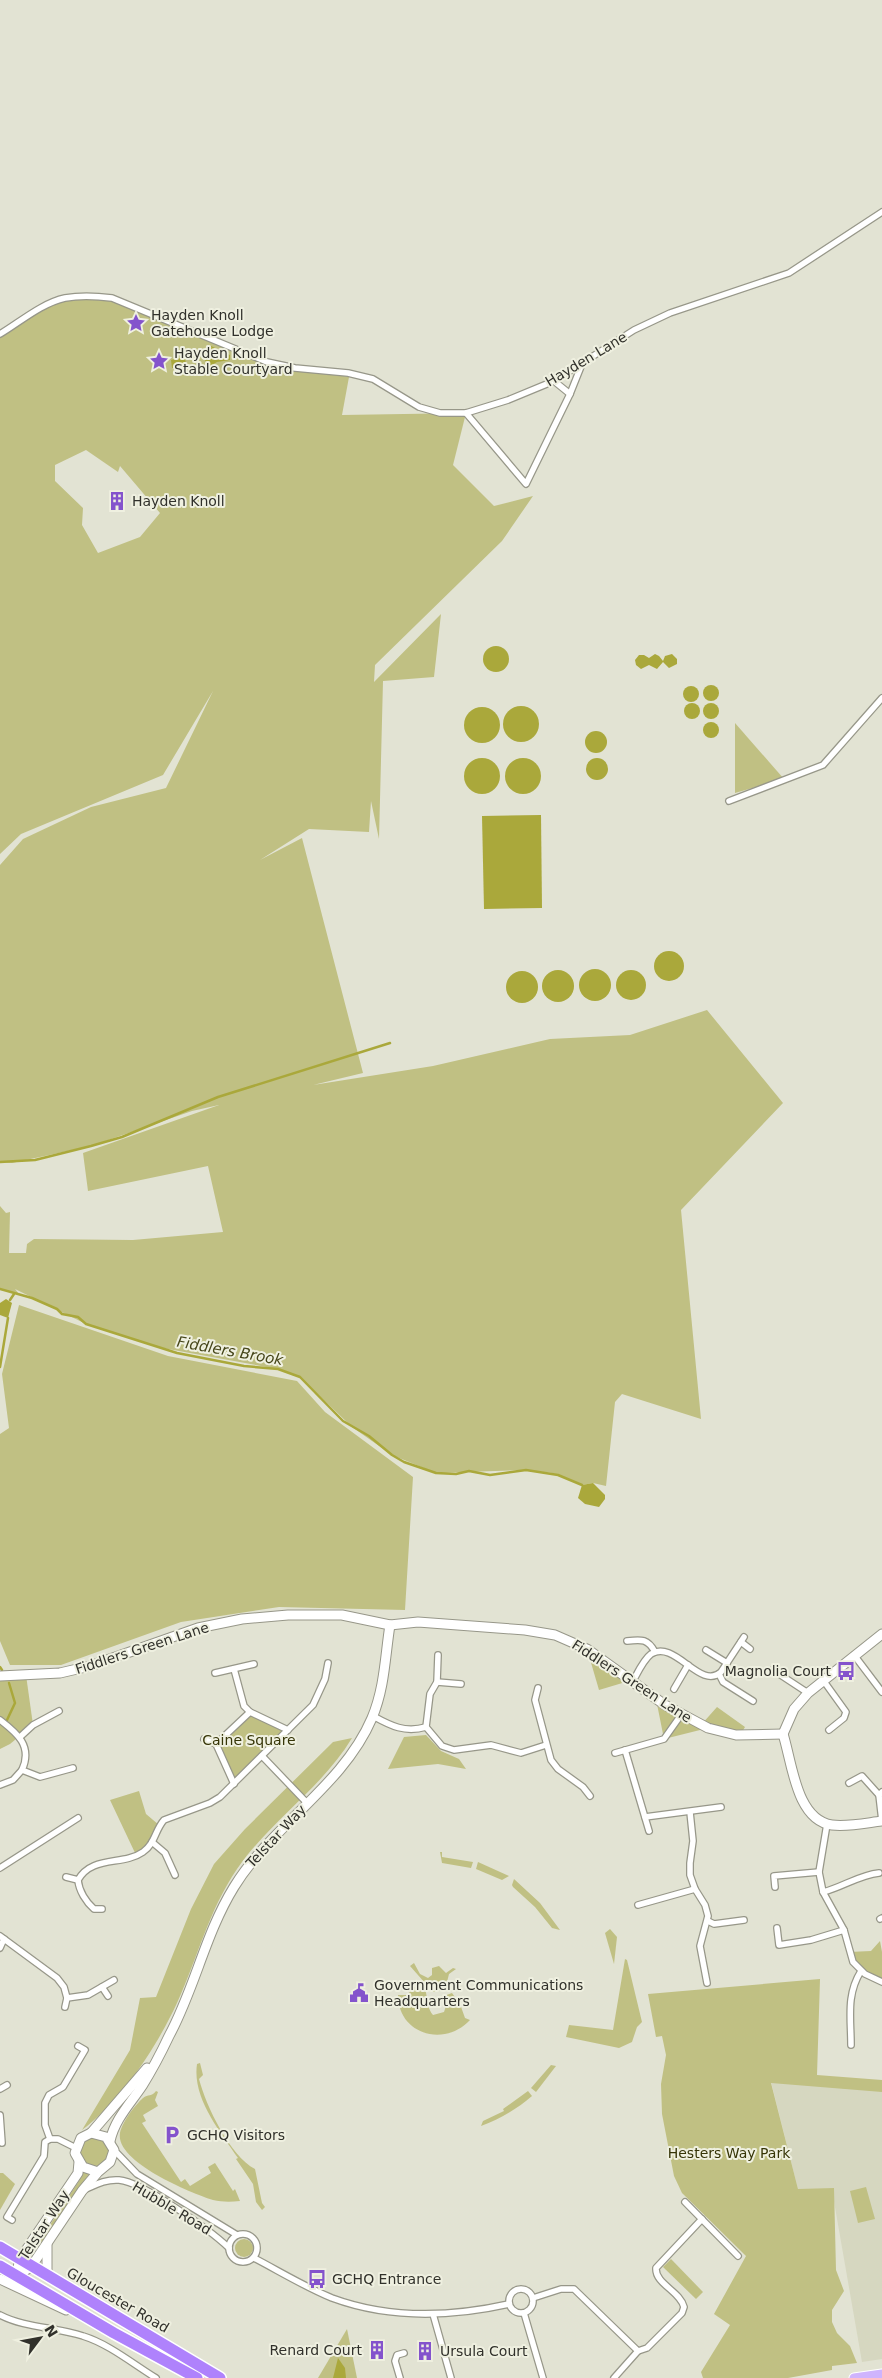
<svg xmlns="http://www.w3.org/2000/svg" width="882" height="2378" viewBox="0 0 882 2378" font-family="'DejaVu Sans',sans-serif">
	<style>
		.built { fill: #d6d7c0 }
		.green { fill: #c0c083; fill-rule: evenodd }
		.water { fill: #aaa83b }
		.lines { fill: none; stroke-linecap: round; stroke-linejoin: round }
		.stream { stroke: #aaa83b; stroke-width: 2.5 }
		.street-casing { stroke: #979789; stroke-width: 8 }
		.secondary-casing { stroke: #979789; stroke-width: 11 }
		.primary-casing { stroke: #fff; stroke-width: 11 }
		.highway-casing { stroke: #fff; stroke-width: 14 }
		.street { stroke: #fff; stroke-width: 5.5 }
		.secondary { stroke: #fff; stroke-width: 9 }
		.primary { stroke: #cfb4fd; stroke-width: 9 }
		.highway { stroke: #af82fc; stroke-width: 11 }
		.labels { text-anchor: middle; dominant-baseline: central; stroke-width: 4; stroke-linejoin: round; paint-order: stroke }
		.poi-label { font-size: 14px; fill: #31312b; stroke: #eff0e0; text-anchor: start }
		.street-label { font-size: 14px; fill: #31312b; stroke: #eff0e0 }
		.park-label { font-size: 14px; fill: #363507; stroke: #eff0e0 }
		.water-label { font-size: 15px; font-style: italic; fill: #454519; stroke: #eff0e0 }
	</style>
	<rect width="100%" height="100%" fill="#e2e3d3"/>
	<path class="built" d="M882,2080V2359L862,2362L832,2190L798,2189L771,2082Z"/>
	<g class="green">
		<path d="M64,298H112L267,362L349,377L342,415L466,413L453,465L494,506L533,496L502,541L375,665L374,682L441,614L434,677L383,681L379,839L371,801L369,832L309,829L260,860L302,838L363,1073L313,1085L433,1066L550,1039L630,1035L707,1010L783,1103L681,1210L701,1419L622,1394L615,1402L606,1486L593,1483L582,1485L552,1473L526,1470L436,1473L392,1455L352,1427L300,1377L278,1369L157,1347L86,1324L15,1289L19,1294L0,1289V1206L6,1213L10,1212L9,1253H26L27,1244L34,1239L133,1240L223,1232L208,1166L88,1191L83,1153L219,1105L192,1111L91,1146L12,1163L0,1162V865L23,839L91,807L166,788L213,691L163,775L21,834L0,854V335ZM86,450L118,472L120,466L160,513L140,537L98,553L82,525L83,508L55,481V465Z"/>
		<path d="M735,723L784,779L735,793Z"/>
		<path d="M19,1305L168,1356L297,1381L325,1412L413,1477L405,1610L279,1607L181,1622L61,1665H10L0,1641V1434L9,1428L2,1374Z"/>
		<path d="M587,1649L629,1681L599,1690Z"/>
		<path d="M26,1675L33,1725L10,1744L0,1749V1676Z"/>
		<path d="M656,1699L701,1725L717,1707L745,1727L740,1735L708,1728L664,1739Z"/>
		<path d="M250,1712L288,1730L234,1784L216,1744Z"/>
		<path d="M426,1735L441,1751L459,1759L466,1769L438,1764L388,1769L404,1737Z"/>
		<path d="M352,1738C322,1788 270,1821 237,1869C208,1912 198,1957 177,2003C156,2048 122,2100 82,2130L130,2050L140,1998L156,1997L191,1909L214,1864L245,1829L333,1742Z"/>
		<path d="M139,1791L146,1814L159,1825L152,1842L136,1855L110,1800Z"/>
		<path d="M440,1852H442V1857L473,1862L471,1868L442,1863Z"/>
		<path d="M478,1862L509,1876L502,1880L476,1869Z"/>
		<path d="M514,1879L540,1903L560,1930L552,1928L535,1907L513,1887L512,1885Z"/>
		<path d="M610,1929L617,1937L614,1964L605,1933Z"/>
		<path d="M880,1941L882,1952V1982L865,1974L849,1952L871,1951Z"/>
		<path d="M625,1959L627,1960L642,2022L637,2027L632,2042L619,2048L566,2037L569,2025L613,2030Z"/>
		<path d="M414,1963L420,1974L428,1978L432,1975V1968L439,1966L446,1973L453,1968L456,1969L449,1974L447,1982L450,1989L433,1992L410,1966Z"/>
		<path d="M820,1979L817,2075L882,2080V2092L771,2083L798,2189L834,2188L836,2270L844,2291L832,2310V2322L837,2333L850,2346L857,2363L832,2366V2370L788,2378H703L701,2372L730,2325L714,2314L746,2256L682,2193L674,2176L662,2114L661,2084L666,2055L662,2036L656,2037L648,1994Z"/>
		<path d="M420,1981C430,1991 424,2004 433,2015L444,2012L446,2006L443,2001L444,1996L452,1993L460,2004L465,2018L470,2020C444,2048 398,2034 398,1995H407Z"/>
		<path d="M200,2063L203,2075L199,2079C206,2106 230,2156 255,2169L262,2203L265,2207L262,2210L256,2202L253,2184L236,2159L238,2158C220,2131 192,2098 197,2064Z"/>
		<path d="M551,2065L556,2066L536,2092L531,2088Z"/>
		<path d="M156,2091L158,2092L155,2100L158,2106L143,2115L146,2121L142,2123L181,2182L185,2179L190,2186L211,2173L208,2167L215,2163L233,2191L235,2189L240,2201C230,2202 222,2202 213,2200C191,2193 115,2162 120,2133C122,2122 135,2105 143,2098C148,2094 152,2097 156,2091Z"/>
		<path d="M528,2091L532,2096C517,2109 500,2119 481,2126L483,2121L504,2111L503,2109Z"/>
		<circle cx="95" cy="2152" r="14"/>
		<path d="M83,2172L89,2174L41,2245L38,2243L79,2181Z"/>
		<path d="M0,2173H3L15,2184L0,2210Z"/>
		<path d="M866,2187L875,2219L858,2223L850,2191Z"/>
		<circle cx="244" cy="2248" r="9"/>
		<path d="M671,2259L703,2292L696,2299L663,2267Z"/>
		<path d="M347,2329L357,2378H318Z"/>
	</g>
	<g class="water">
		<path d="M209,345L230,355V360L217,362L210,366L205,361Z"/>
		<path d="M178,358L185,359L186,363L190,365L189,370H183L179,367L172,368L171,360Z"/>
		<circle cx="496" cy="659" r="13"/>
		<path d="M655,654L659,656L663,661L665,656L672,654L677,659V664L669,668L663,662L657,669L649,665L641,669L636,665L635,660L639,655H644L649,658Z"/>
		<circle cx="711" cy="693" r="8"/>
		<circle cx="691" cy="694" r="8"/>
		<circle cx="692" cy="711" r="8"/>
		<circle cx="711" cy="711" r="8"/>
		<circle cx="521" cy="724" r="18"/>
		<circle cx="482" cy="725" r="18"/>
		<circle cx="711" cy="730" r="8"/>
		<circle cx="596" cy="742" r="11"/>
		<circle cx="523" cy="776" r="18"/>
		<circle cx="482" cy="776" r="18"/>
		<circle cx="597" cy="769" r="11"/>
		<path d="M541,815L542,908L484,909L482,816Z"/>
		<circle cx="669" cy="966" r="15"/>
		<circle cx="595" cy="985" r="16"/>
		<circle cx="631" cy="985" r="15"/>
		<circle cx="558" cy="986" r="16"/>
		<circle cx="522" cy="987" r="16"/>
		<path d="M6,1299L12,1303L8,1318L0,1315V1303Z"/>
		<path d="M593,1483L605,1495V1499L599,1507L585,1504L578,1498L582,1485Z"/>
		<path d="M338,2358L345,2368L346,2378H333Z"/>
	</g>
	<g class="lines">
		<g class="stream">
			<path d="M0,1162L35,1160L91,1146L122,1137L218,1097L390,1043"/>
			<path d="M0,1289L32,1298L57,1309L62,1314L78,1317L86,1324L177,1353L244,1366L278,1369L300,1377L343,1421L369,1436L392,1455L404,1462L436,1473L456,1474L469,1471L490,1475L526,1470L558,1475L582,1485"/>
			<path d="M10,1300L14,1294"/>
			<path d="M0,1367L8,1318"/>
			<path d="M0,1667L2,1670"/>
			<path d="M7,1720L15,1703L9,1683"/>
		</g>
		<g class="street-casing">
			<g id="street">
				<path d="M0,334C20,322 42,303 65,298C81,295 97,296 112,298L267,362L295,368L348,373L373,379L419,407L440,413H466L508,400L554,381L634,330L670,313L789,273L882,212"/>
				<path d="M554,381L570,394"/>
				<path d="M466,413L526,484L570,394L582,364"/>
				<path d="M729,801L823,765L882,698"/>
				<path d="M627,1641C642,1639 648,1639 655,1652"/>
				<path d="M741,1642L750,1649"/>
				<path d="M706,1650L727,1663"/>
				<path d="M438,1655L437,1682L430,1694L426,1727L442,1746L454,1750L491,1745L521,1753L546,1745"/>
				<path d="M854,1655L882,1692"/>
				<path d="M234,1669L244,1706L250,1712"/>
				<path d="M773,1670L808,1693"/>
				<path d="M215,1673L254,1664"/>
				<path d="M719,1674L723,1682L753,1701"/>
				<path d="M823,1680L846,1712L844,1718L829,1730"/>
				<path d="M437,1682L461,1684"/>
				<path d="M632,1683C637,1674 643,1660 651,1654C675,1639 700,1691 721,1672L744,1637"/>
				<path d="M538,1688L535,1700L551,1760L558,1769L583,1787L590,1796"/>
				<path d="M674,1689L688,1665"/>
				<path d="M373,1716C391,1726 405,1733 426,1727"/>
				<path d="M0,1720C17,1733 33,1746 22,1770L40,1777L73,1768"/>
				<path d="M20,1737L33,1725L59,1711"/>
				<path d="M204,1739L216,1744"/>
				<path d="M625,1750L649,1831"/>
				<path d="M615,1753L664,1739L681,1715"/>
				<path d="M262,1756L307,1803"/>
				<path d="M849,1783L862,1776L879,1795"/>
				<path d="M234,1784L216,1744L250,1712L288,1730"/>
				<path d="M0,1785L13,1780L22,1770"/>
				<path d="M690,1812L693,1841L690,1863V1875L695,1889L705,1905L708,1916L700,1946L707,1983"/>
				<path d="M645,1817L721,1807"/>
				<path d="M882,1821L879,1795L882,1792"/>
				<path d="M827,1824L819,1872L823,1892L844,1930L853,1962L865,1974L882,1982"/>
				<path d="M152,1842L165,1853L175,1875"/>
				<path d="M0,1868L78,1818"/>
				<path d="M66,1877L78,1880"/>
				<path d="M775,1887L774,1876L819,1872"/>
				<path d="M823,1892C843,1887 859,1875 879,1873"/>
				<path d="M638,1905L695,1889"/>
				<path d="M102,1909H94C86,1902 79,1891 78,1880C92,1855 123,1866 143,1852C155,1844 155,1830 164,1820L210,1803L220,1797L313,1705L325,1679L328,1663"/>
				<path d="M880,1919L882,1918"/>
				<path d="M708,1921L714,1924L744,1920"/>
				<path d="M777,1928L779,1945L811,1940L844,1930"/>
				<path d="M0,1936L57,1978L64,1987L67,1998"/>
				<path d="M0,1948L4,1939"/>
				<path d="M102,1987L108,1996"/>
				<path d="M65,2007L67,1998L88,1995L114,1980"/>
				<path d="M851,2045C851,2018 846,1995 861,1971"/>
				<path d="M0,2089L7,2085"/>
				<path d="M0,2115L2,2143"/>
				<path d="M50,2139H58L76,2148"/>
				<path d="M114,2150L137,2174L237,2235"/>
				<path d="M86,2189C97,2184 107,2179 119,2180C143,2182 210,2230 229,2248"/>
				<path d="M685,2202L738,2256"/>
				<path d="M12,2220L7,2217L44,2156L45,2142L50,2139L45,2125V2103L49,2095L63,2087L85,2050L78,2046"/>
				<circle cx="243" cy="2248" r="14"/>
				<path d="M254,2258C279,2271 305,2287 332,2298C389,2319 451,2317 509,2304"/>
				<circle cx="521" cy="2301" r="12"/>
				<path d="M533,2298L561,2289H574L638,2351L647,2348L682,2313L684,2307C680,2291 655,2284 656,2268L702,2219"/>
				<path d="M524,2313L543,2378"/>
				<path d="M433,2314L451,2378"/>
				<path d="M0,2315C25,2328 56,2327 83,2336C109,2344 133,2364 156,2378"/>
				<path d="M400,2378L395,2361L397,2355L404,2353"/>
				<path d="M614,2378L638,2351"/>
			</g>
		</g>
		<g class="secondary-casing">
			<g id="secondary">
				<path d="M0,1676L60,1673L90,1666L198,1628L242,1619L288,1615H342L390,1625L418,1622L525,1630L555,1635L587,1649L665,1705L708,1728L736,1735L783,1734"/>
				<path d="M783,1734C792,1762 796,1820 832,1825C848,1827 866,1823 882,1821"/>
				<path d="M783,1734L794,1709L808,1693L882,1634"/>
				<path d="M91,2133L147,2068"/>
				<path d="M110,2141C115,2119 130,2104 142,2086C152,2070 161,2053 169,2036C195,1988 205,1934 234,1887C272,1825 343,1786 372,1718C385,1687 385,1656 390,1625"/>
				<path d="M16,2276L31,2267L82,2191L98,2172L110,2162L114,2150L106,2137L91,2133L81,2138L75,2153L83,2167L98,2172"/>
				<path d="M16,2276L20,2259L78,2173L79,2162"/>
				<path d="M47,2276V2245"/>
				<path d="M0,2279L66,2310"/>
			</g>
		</g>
		<g class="primary-casing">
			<path id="primary" d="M854,2378L882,2374"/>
		</g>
		<g class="highway-casing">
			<g id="highway">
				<path d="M0,2247L220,2378"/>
				<path d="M0,2266L114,2333L197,2378"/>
			</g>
		</g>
		<use href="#street" class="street"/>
		<use href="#secondary" class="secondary"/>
		<use href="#primary" class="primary"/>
		<use href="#highway" class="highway"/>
	</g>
	<defs>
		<g id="sight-bare" transform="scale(1.5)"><path d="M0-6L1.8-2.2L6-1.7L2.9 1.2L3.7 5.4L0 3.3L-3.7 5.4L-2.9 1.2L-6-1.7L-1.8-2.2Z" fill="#8453cc" stroke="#eff0e0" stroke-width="2.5" paint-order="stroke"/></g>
		<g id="building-bare" transform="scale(1.5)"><path d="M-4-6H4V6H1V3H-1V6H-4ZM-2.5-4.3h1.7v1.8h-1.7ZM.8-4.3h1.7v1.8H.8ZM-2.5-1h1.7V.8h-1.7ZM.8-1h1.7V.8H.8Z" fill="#8453cc" stroke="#eff0e0" stroke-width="2.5" paint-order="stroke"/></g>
		<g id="bus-bare" transform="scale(1.5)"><path d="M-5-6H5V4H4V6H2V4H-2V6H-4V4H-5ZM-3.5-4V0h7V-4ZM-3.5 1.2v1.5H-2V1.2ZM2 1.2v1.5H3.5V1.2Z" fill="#8453cc" stroke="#eff0e0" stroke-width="2.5" paint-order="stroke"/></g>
		<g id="civic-bare" transform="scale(1.5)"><path d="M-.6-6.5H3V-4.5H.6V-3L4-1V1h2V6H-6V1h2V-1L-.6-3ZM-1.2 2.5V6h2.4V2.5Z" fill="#8453cc" stroke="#eff0e0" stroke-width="2.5" paint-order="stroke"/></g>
		<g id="parking-bare" transform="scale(1.5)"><path d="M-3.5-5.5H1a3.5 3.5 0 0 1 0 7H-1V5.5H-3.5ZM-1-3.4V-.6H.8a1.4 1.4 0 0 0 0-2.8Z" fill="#8453cc" stroke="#eff0e0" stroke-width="2.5" paint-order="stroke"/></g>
	</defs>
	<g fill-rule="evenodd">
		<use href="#sight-bare" x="136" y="323"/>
		<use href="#sight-bare" x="159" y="361"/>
		<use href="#building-bare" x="117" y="501"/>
		<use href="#bus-bare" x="846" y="1671"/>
		<use href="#civic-bare" x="359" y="1993"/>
		<use href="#parking-bare" x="172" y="2135"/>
		<use href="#bus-bare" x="317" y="2279"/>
		<use href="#building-bare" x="377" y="2350"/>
		<use href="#building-bare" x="425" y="2351"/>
	</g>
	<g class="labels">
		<g class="poi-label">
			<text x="151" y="315">Hayden Knoll<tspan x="151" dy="16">Gatehouse Lodge</tspan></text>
			<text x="174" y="353">Hayden Knoll<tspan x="174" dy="16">Stable Courtyard</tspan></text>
			<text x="132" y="501">Hayden Knoll</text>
			<text x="831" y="1671" text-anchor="end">Magnolia Court</text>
			<text x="374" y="1985">Government Communications<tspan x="374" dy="16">Headquarters</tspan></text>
			<text x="187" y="2135">GCHQ Visitors</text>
			<text x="332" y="2279">GCHQ Entrance</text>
			<text x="362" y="2350" text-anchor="end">Renard Court</text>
			<text x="440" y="2351">Ursula Court</text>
		</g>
		<g class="street-label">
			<text transform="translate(586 359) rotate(-31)">Hayden Lane</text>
			<text transform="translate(142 1648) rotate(-18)">Fiddlers Green Lane</text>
			<text transform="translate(632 1681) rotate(33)">Fiddlers Green Lane</text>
			<text transform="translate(276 1836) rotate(-47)">Telstar Way</text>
			<text transform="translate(172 2208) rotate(31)">Hubble Road</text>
			<text transform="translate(44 2225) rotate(-57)">Telstar Way</text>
			<text transform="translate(118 2300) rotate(30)">Gloucester Road</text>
		</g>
		<g class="park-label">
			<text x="249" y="1740">Caine Square</text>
			<text x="729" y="2153">Hesters Way Park</text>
		</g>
		<g class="water-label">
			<text transform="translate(230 1351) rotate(10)">Fiddlers Brook</text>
		</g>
	</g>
	<g transform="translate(40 2338) rotate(58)" stroke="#eff0e0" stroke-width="4" paint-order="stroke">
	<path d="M0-4L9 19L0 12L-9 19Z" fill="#31312b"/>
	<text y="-8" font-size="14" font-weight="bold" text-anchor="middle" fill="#31312b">N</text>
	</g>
</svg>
